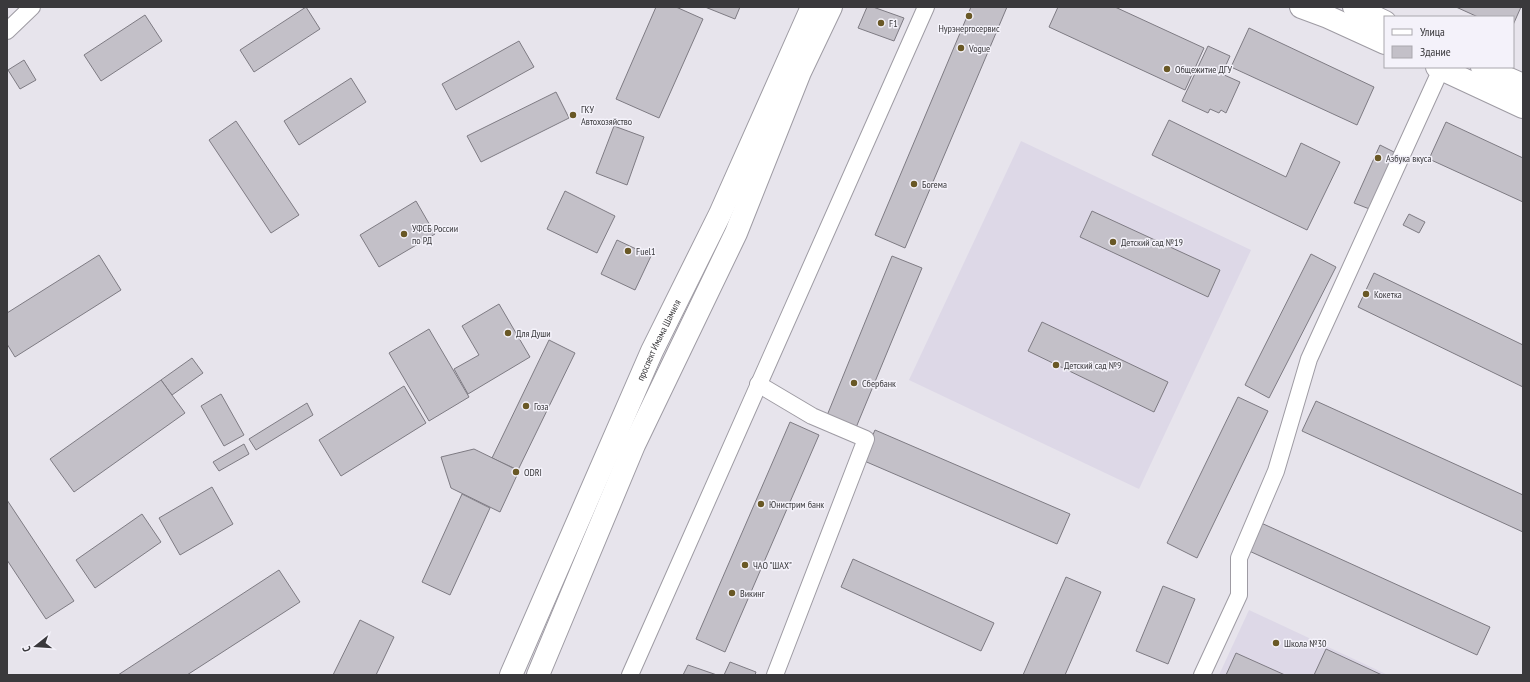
<svg xmlns="http://www.w3.org/2000/svg" width="1530" height="682" viewBox="0 0 1530 682" font-family="'PT Sans Narrow',sans-serif">
	<style>
		.built { fill: #ddd8e7 }
		.building { fill: #c3c0c8; stroke: #7e7b83 }
		.lines { fill: none; stroke-linecap: round; stroke-linejoin: round }
		.minor-casing { stroke: #9e9ba3; stroke-width: 18 }
		.secondary-casing { stroke: #9e9ba3; stroke-width: 24 }
		.primary-casing { stroke: #9e9ba3; stroke-width: 24 }
		.minor { stroke: #fff; stroke-width: 16 }
		.secondary { stroke: #fff; stroke-width: 22 }
		.primary { stroke: #fff; stroke-width: 22 }
		.poi-dot { fill: #695825; stroke: #f4f2fa; stroke-width: 1.5 }
		.labels { text-anchor: middle; dominant-baseline: central; stroke-width: 3; stroke-linejoin: round; paint-order: stroke }
		.poi-label { font-size: 10px; fill: #3a393c; stroke: #f4f2fa; text-anchor: start }
		.street-label { font-size: 10px; fill: #3a393c; stroke: #f4f2fa }
	</style>
	<rect width="100%" height="100%" fill="#e7e4ec"/>
	<g class="built">
		<path d="M1021,141L1251,250L1139,489L909,380Z"/>
		<path d="M1249,610L1388,675H1219Z"/>
	</g>
	<g class="building">
		<path d="M306,7L320,29L254,72L240,50Z"/>
		<path d="M656,7H676L703,19L659,118L616,99Z"/>
		<path d="M705,7H740L735,19Z"/>
		<path d="M867,7H873L904,18L894,41L858,28Z"/>
		<path d="M971,7H1007L905,248L875,235Z"/>
		<path d="M1058,7H1115L1204,48L1185,90L1049,27Z"/>
		<path d="M1456,7H1521L1513,25V17H1478Z"/>
		<path d="M145,15L162,41L101,81L84,55Z"/>
		<path d="M1249,28L1374,87L1357,125L1231,67Z"/>
		<path d="M519,41L534,67L456,110L442,84Z"/>
		<path d="M1208,46L1230,56L1222,74L1240,82L1226,113L1221,110L1219,113L1210,109L1208,113L1182,101Z"/>
		<path d="M24,60L36,80L20,89L8,70Z"/>
		<path d="M351,78L366,102L299,145L284,121Z"/>
		<path d="M556,92L569,118L481,162L467,136Z"/>
		<path d="M1169,120L1286,177L1301,143L1340,162L1307,230L1152,155Z"/>
		<path d="M236,121L299,215L271,233L209,140Z"/>
		<path d="M1446,122L1523,158V202L1429,159Z"/>
		<path d="M614,126L644,137L627,185L596,173Z"/>
		<path d="M1380,145L1394,152L1396,166L1372,210L1354,203Z"/>
		<path d="M565,191L615,216L597,253L547,229Z"/>
		<path d="M416,201L435,234L379,267L360,235Z"/>
		<path d="M1092,211L1220,270L1208,297L1080,237Z"/>
		<path d="M1409,214L1425,222L1419,233L1403,225Z"/>
		<path d="M617,240L651,256L635,290L601,274Z"/>
		<path d="M1311,254L1336,267L1269,398L1245,385Z"/>
		<path d="M99,255L121,290L15,357L7,344V313Z"/>
		<path d="M892,256L922,268L855,430L826,418Z"/>
		<path d="M1374,273L1523,345V387L1358,307Z"/>
		<path d="M499,304L530,357L468,394L454,369L479,355L462,326Z"/>
		<path d="M1042,322L1168,382L1154,412L1028,351Z"/>
		<path d="M429,329L469,397L429,421L389,353Z"/>
		<path d="M549,340L575,353L518,470L492,458Z"/>
		<path d="M192,358L203,373L172,395L161,380Z"/>
		<path d="M161,380L185,413L74,492L50,459Z"/>
		<path d="M404,386L426,423L341,476L319,440Z"/>
		<path d="M221,394L244,435L224,446L201,406Z"/>
		<path d="M1238,397L1268,411L1197,558L1167,543Z"/>
		<path d="M1316,401L1523,495V532L1302,431Z"/>
		<path d="M307,403L313,415L256,450L249,439Z"/>
		<path d="M790,422L819,435L725,652L696,639Z"/>
		<path d="M875,430L1070,514L1057,544L862,460Z"/>
		<path d="M244,444L249,454L219,471L213,462Z"/>
		<path d="M474,449L519,471L500,512L451,488L441,457Z"/>
		<path d="M212,487L233,524L180,555L159,518Z"/>
		<path d="M462,494L490,508L450,595L422,582Z"/>
		<path d="M7,500L74,601L46,619L7,560Z"/>
		<path d="M142,514L161,542L95,588L76,560Z"/>
		<path d="M1259,522L1490,627L1477,655L1247,550Z"/>
		<path d="M853,559L994,623L981,651L841,587Z"/>
		<path d="M279,570L300,602L187,675H118Z"/>
		<path d="M1066,577L1101,592L1065,675H1023Z"/>
		<path d="M1163,586L1195,599L1168,664L1136,651Z"/>
		<path d="M360,620L394,637L376,675H333Z"/>
		<path d="M1326,649L1382,675H1314Z"/>
		<path d="M1236,653L1285,675H1226Z"/>
		<path d="M730,662L756,672L755,675H724Z"/>
		<path d="M688,665L717,675H683Z"/>
	</g>
	<g class="lines">
		<g class="minor-casing">
			<g id="minor">
				<path d="M7,31L32,7"/>
				<path d="M758,384L812,416L866,439L775,675"/>
				<path d="M630,675L926,7"/>
				<path d="M1202,675L1239,595V558L1276,471L1309,359L1442,67"/>
			</g>
		</g>
		<g class="secondary-casing">
			<g id="secondary">
				<path d="M1301,7L1328,17L1385,43"/>
				<path d="M1354,7L1385,22"/>
				<path d="M1437,67L1523,107"/>
				<path d="M1482,67L1523,85"/>
			</g>
		</g>
		<g class="primary-casing">
			<g id="primary">
				<path id="s1" d="M511,675L652,351L720,214L812,7"/>
				<path d="M538,675L634,445L736,233L800,72L831,7"/>
			</g>
		</g>
		<use href="#minor" class="minor"/>
		<use href="#secondary" class="secondary"/>
		<use href="#primary" class="primary"/>
	</g>
	<g class="poi-dot">
		<circle cx="969" cy="16" r="4"/>
		<circle cx="881" cy="23" r="4"/>
		<circle cx="961" cy="48" r="4"/>
		<circle cx="1167" cy="69" r="4"/>
		<circle cx="573" cy="115" r="4"/>
		<circle cx="1378" cy="158" r="4"/>
		<circle cx="914" cy="184" r="4"/>
		<circle cx="404" cy="234" r="4"/>
		<circle cx="1113" cy="242" r="4"/>
		<circle cx="628" cy="251" r="4"/>
		<circle cx="1366" cy="294" r="4"/>
		<circle cx="508" cy="333" r="4"/>
		<circle cx="1056" cy="365" r="4"/>
		<circle cx="854" cy="383" r="4"/>
		<circle cx="526" cy="406" r="4"/>
		<circle cx="516" cy="472" r="4"/>
		<circle cx="761" cy="504" r="4"/>
		<circle cx="745" cy="565" r="4"/>
		<circle cx="732" cy="593" r="4"/>
		<circle cx="1276" cy="643" r="4"/>
	</g>
	<g class="labels">
		<g class="poi-label">
			<text x="889" y="23">F1</text>
			<text x="969" y="28" text-anchor="middle">Нурэнергосервис</text>
			<text x="969" y="48">Vogue</text>
			<text x="1175" y="69">Общежитие ДГУ</text>
			<text x="581" y="109">ГКУ<tspan x="581" dy="12">Автохозяйство</tspan></text>
			<text x="1386" y="158">Азбука вкуса</text>
			<text x="922" y="184">Богема</text>
			<text x="412" y="228">УФСБ России<tspan x="412" dy="12">по РД</tspan></text>
			<text x="1121" y="242">Детский сад №19</text>
			<text x="636" y="251">Fuel1</text>
			<text x="1374" y="294">Кокетка</text>
			<text x="516" y="333">Для Души</text>
			<text x="1064" y="365">Детский сад №9</text>
			<text x="862" y="383">Сбербанк</text>
			<text x="534" y="406">Гоза</text>
			<text x="524" y="472">ODRI</text>
			<text x="769" y="504">Юнистрим банк</text>
			<text x="753" y="565">ЧАО "ШАХ"</text>
			<text x="740" y="593">Викинг</text>
			<text x="1284" y="643">Школа №30</text>
		</g>
		<g class="street-label">
			<text stroke="none"><textPath href="#s1" startOffset="366">проспект Имама Шамиля</textPath></text>
		</g>
	</g>
	<rect width="1530" height="682" fill="none" stroke="#3a393c" stroke-width="16"/>
	<rect x="1384" y="16" width="130" height="52" fill="#f4f2fa" stroke="#aaa8ae"/>
	<rect x="1392" y="29" width="20" height="6" fill="#ffffff" stroke="#aaa8ae"/>
	<text x="1420" y="36" font-size="12" fill="#3a393c">Улица</text>
	<rect x="1392" y="46" width="20" height="12" fill="#c3c0c8" stroke="#aaa8ae"/>
	<text x="1420" y="56" font-size="12" fill="#3a393c">Здание</text>
	<g transform="translate(36 646) rotate(253)" stroke="#f4f2fa" stroke-width="3" paint-order="stroke">
	<path d="M0-3L7 15L0 10L-7 15Z" fill="#3a393c"/>
	<text y="-6" font-size="11" font-weight="bold" text-anchor="middle" fill="#3a393c">С</text>
	</g>
</svg>
